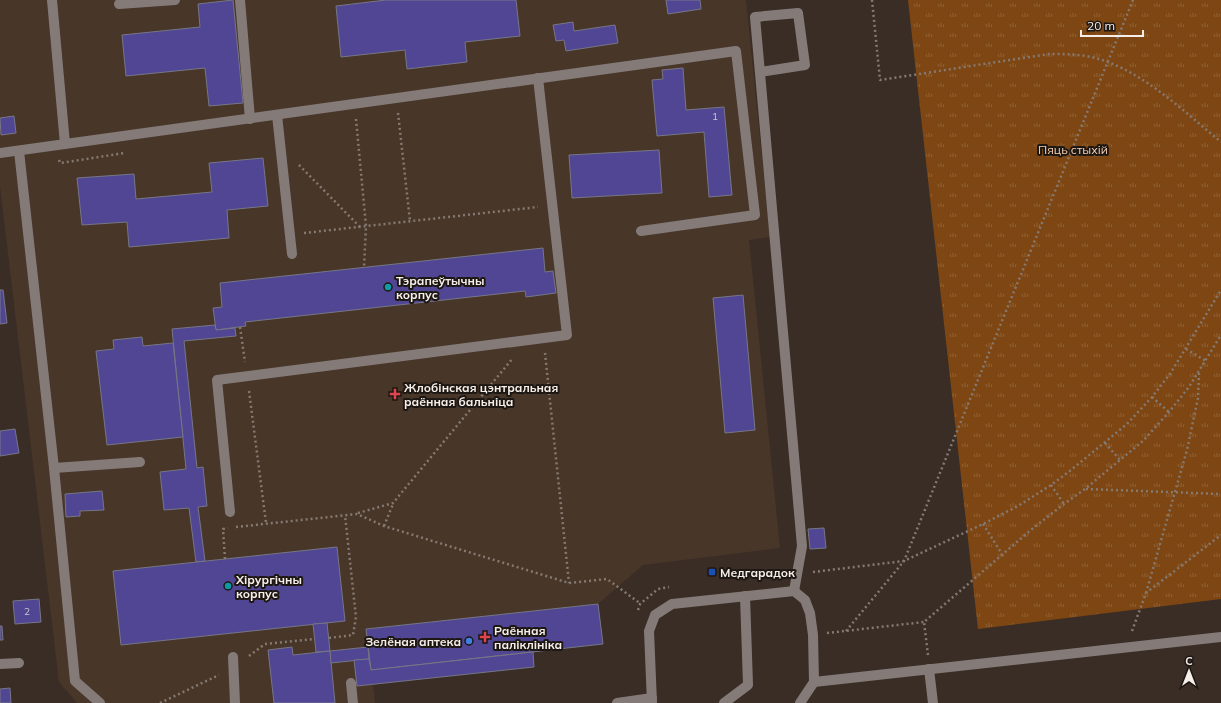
<svg xmlns="http://www.w3.org/2000/svg" width="1221" height="703" viewBox="0 0 1221 703" font-family="Mulish,sans-serif">
	<style>
		.built { fill: #483629 }
		.park { fill: url(#park-tufts) }
		.building { fill: #504693; stroke: #777686 }
		.lines { fill: none; stroke-linecap: round; stroke-linejoin: round }
		.path { stroke: #857a72; stroke-width: 2.5; stroke-dasharray: 2 3; stroke-linecap: butt }
		.minor { stroke: #847b79; stroke-width: 10 }
		.culture-dot { fill: #0f9aa8; stroke: #1d1713; stroke-width: 1.5 }
		.health-dot { fill: #e0444e; stroke: #1d1713; stroke-width: 1.5 }
		.transit-dot { fill: #1a4fb4; stroke: #1d1713; stroke-width: 1.5 }
		.shop-dot { fill: #3f7fe0; stroke: #1d1713; stroke-width: 1.5 }
		.labels { text-anchor: middle; dominant-baseline: central; stroke-width: 4; stroke-linejoin: round; paint-order: stroke }
		.number-label { font-size: 10px; fill: #ccc4d3 }
		.park-label { font-size: 12px; fill: #f7ceb0; stroke: #1d1713 }
		.poi-label { font-size: 12px; font-weight: bold; fill: #f6eee8; stroke: #1d1713; text-anchor: start }
	</style>
	<defs>
		<pattern id="park-tufts" width="24" height="20" patternUnits="userSpaceOnUse"><rect width="24" height="20" fill="#7e4613"/><path d="M3 7l-1-3M5 7V3M7 7l1-3M15 17l-1-3M17 17v-4M19 17l1-3" fill="none" stroke="#916135"/></pattern>
	</defs>
	<rect width="100%" height="100%" fill="#3a2d25"/>
	<path class="built" d="M0,0H746L770,237L749,240L780,548L643,565L598,604L366,629L375,703H77L59,682L0,186Z"/>
	<path class="park" d="M908,0H1221V599L978,629Z"/>
	<g class="building">
		<path d="M233,0L243,103L209,106L205,68L126,76L122,35L200,27L198,4Z"/>
		<path d="M386,0H516L520,36L465,42L467,62L407,69L405,50L341,57L336,6Z"/>
		<path d="M666,0H700L701,9L668,14Z"/>
		<path d="M573,22L574,31L615,25L618,43L566,51L564,40L556,41L553,25Z"/>
		<path d="M683,68L686,110L724,107L732,195L709,197L704,132L657,136L652,80L663,79L662,70Z"/>
		<path d="M14,116L16,133L1,135L0,118Z"/>
		<path d="M659,150L662,193L572,198L569,155Z"/>
		<path d="M263,158L268,206L227,210L229,238L129,247L127,222L82,225L77,178L134,174L136,199L212,192L209,163Z"/>
		<path d="M543,248L545,272L553,271L556,293L526,297L525,291L245,322L246,326L216,330L213,308L222,307L220,283Z"/>
		<path d="M0,290H3L7,323L0,324Z"/>
		<path d="M743,295L755,430L725,433L713,298Z"/>
		<path d="M215,325L216,330L235,328L236,336L184,341L197,468L203,467L207,506L198,507L205,561L196,562L189,508L164,510L160,472L186,469L172,329Z"/>
		<path d="M142,337L143,346L173,343L183,437L107,445L96,351L114,349L113,340Z"/>
		<path d="M15,429L19,453L0,456V431Z"/>
		<path d="M102,491L104,510L80,511V516L66,517L65,494Z"/>
		<path d="M824,528L826,548L810,549L808,529Z"/>
		<path d="M337,547L345,621L121,645L113,571Z"/>
		<path d="M39,599L41,622L15,624L13,601Z"/>
		<path d="M598,604L603,644L371,670L366,629Z"/>
		<path d="M327,623L330,651L316,652L313,624Z"/>
		<path d="M0,626H2L3,640H0Z"/>
		<path d="M292,647L293,655L330,651L335,703H274L268,650Z"/>
		<path d="M368,647L369,659L331,663L330,651Z"/>
		<path d="M533,652L534,667L357,686L354,660L369,659L371,670Z"/>
		<path d="M10,688L11,703H0V689Z"/>
	</g>
	<g class="lines">
		<g class="path">
			<path d="M872,0L880,80L1049,54C1061,54 1073,54 1086,56C1137,65 1182,110 1221,142"/>
			<path d="M398,113L410,221"/>
			<path d="M356,119L366,226L364,267"/>
			<path d="M59,160L60,163L125,153"/>
			<path d="M299,165L360,227"/>
			<path d="M304,233L538,207"/>
			<path d="M240,327L245,362"/>
			<path d="M1186,349L1206,361"/>
			<path d="M545,353L569,583"/>
			<path d="M249,391L266,523"/>
			<path d="M1152,397L1169,412"/>
			<path d="M1105,443L1120,460"/>
			<path d="M1051,485L1064,504"/>
			<path d="M1086,489L1221,494"/>
			<path d="M358,513L393,503L513,358"/>
			<path d="M983,524L1002,554"/>
			<path d="M384,526L393,504"/>
			<path d="M236,527L357,514L384,526L569,583L607,579L641,604"/>
			<path d="M225,559L223,529L228,528"/>
			<path d="M813,572L904,561L983,524L1018,506L1051,485L1071,470L1127,424L1152,397L1170,374L1221,290"/>
			<path d="M1146,593L1187,450L1198,398L1199,372"/>
			<path d="M638,610L640,604L658,589L669,587"/>
			<path d="M846,631L904,561L1133,0"/>
			<path d="M1132,631L1146,593L1221,535"/>
			<path d="M827,633L924,622"/>
			<path d="M329,638L353,635L356,617L345,515"/>
			<path d="M928,655L924,622L1032,529L1064,504L1085,489L1143,441L1169,412L1189,387L1221,335"/>
			<path d="M249,656L265,644L314,639"/>
			<path d="M160,703L219,675"/>
		</g>
		<g class="minor">
			<path d="M52,0L65,144"/>
			<path d="M240,0L250,119"/>
			<path d="M119,4L175,0"/>
			<path d="M760,72L805,65L798,13L755,17L802,546L794,591"/>
			<path d="M277,115L292,254"/>
			<path d="M19,151L54,468L75,681L100,703"/>
			<path d="M0,153L736,51L755,215L641,231"/>
			<path d="M54,468L140,462"/>
			<path d="M230,512L217,380L567,335L538,78"/>
			<path d="M233,657L235,703"/>
			<path d="M0,664L19,663"/>
			<path d="M929,669L933,703"/>
			<path d="M814,682L1221,637"/>
			<path d="M351,683L353,703"/>
			<path d="M617,703L652,698"/>
			<path d="M652,703L649,631L655,615L672,604L794,591L805,600L810,613L813,635L814,682L800,703"/>
			<path d="M724,703L748,685L745,596"/>
		</g>
	</g>
	<g class="culture-dot">
		<circle cx="388" cy="287" r="4"/>
		<circle cx="228" cy="586" r="4"/>
	</g>
	<g class="health-dot">
		<path d="M393 388h4v4h4v4h-4v4h-4v-4h-4v-4h4z"/>
		<path d="M483 631h4v4h4v4h-4v4h-4v-4h-4v-4h4z"/>
	</g>
	<rect class="transit-dot" x="708" y="568" width="8" height="8" rx="2"/>
	<circle class="shop-dot" cx="469" cy="641" r="4"/>
	<g class="labels">
		<g class="number-label">
			<text x="715" y="116">1</text>
			<text x="27" y="611">2</text>
		</g>
		<g class="park-label">
			<text x="1073" y="149">Пяць стыхій</text>
		</g>
		<g class="poi-label">
			<text x="396" y="280">Тэрапеўтычны<tspan x="396" dy="14">корпус</tspan></text>
			<text x="404" y="387">Жлобінская цэнтральная<tspan x="404" dy="14">раённая бальніца</tspan></text>
			<text x="720" y="572">Медгарадок</text>
			<text x="236" y="579">Хірургічны<tspan x="236" dy="14">корпус</tspan></text>
			<text x="494" y="630">Раённая<tspan x="494" dy="14">паліклініка</tspan></text>
			<text x="461" y="641" text-anchor="end">Зелёная аптека</text>
		</g>
	</g>
	<g transform="translate(1189 671)" stroke="#1d1713" stroke-width="3" paint-order="stroke">
	<path d="M0-3L7 15L0 10L-7 15Z" fill="#f6eee8"/>
	<text y="-6" font-size="11" font-weight="bold" text-anchor="middle" fill="#f6eee8">С</text>
	</g>
	<path d="M1081 30v6h62v-6" fill="none" stroke="#f6eee8" stroke-width="2"/>
	<text x="1087" y="30" font-size="12" fill="#f6eee8" stroke="#1d1713" stroke-width="3" paint-order="stroke">20 m</text>
</svg>
